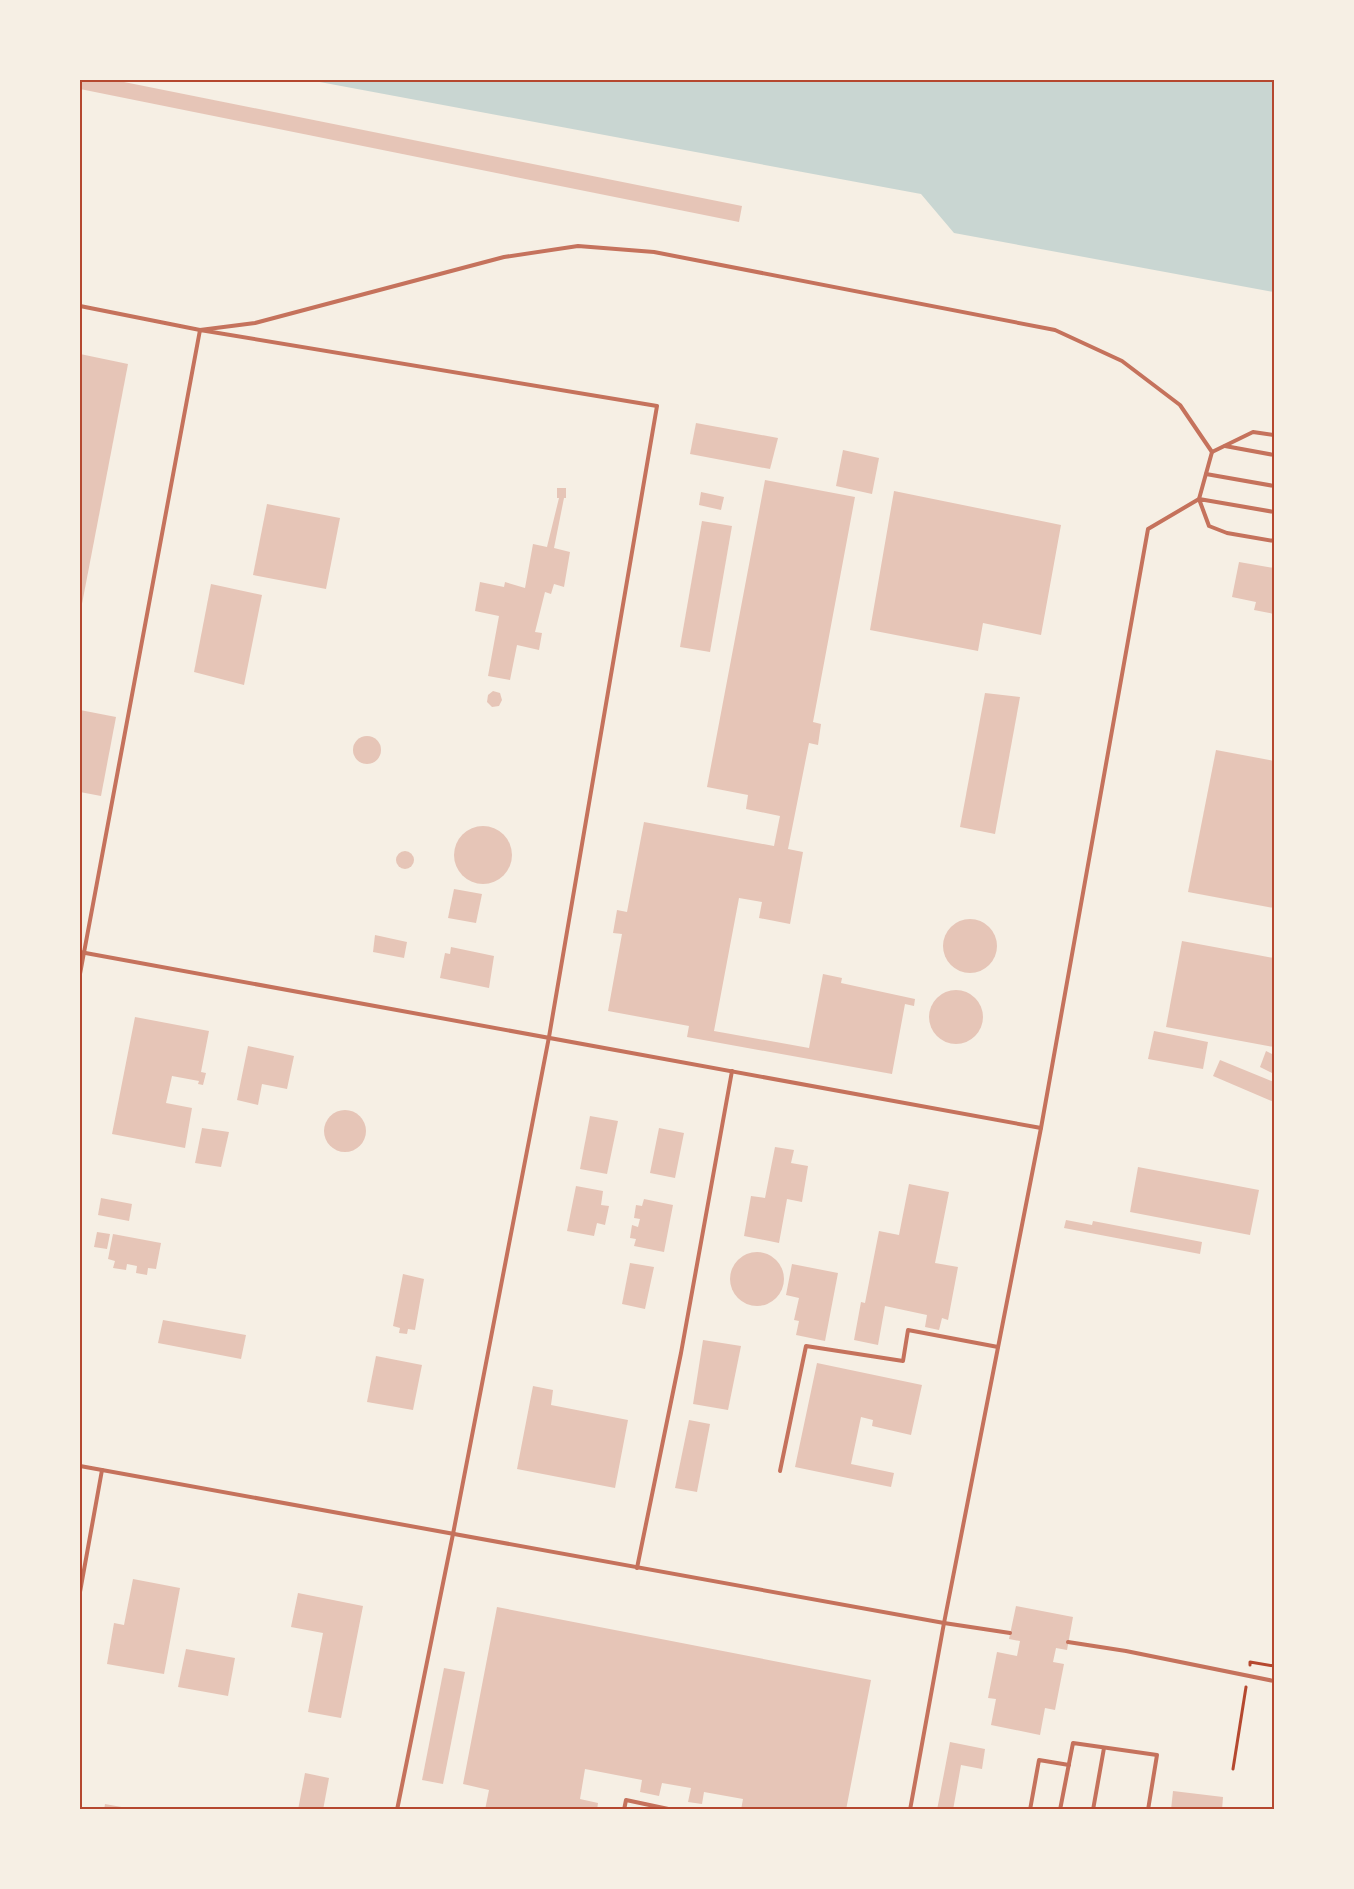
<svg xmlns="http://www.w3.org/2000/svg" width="1354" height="1889" viewBox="0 0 1354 1889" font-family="Rubik,sans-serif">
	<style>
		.water { fill: #c9d6d2 }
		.building { fill: #e6c5b7 }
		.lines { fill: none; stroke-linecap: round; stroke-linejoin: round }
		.path { stroke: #b5482f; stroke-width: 3 }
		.service { stroke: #c5725c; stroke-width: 4 }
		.neatline { fill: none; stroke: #b5482f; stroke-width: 2 }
	</style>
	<rect width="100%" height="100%" fill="#f6efe4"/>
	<path class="water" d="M309,80H1274V292L954,233L921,194Z"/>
	<g class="building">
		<path d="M80,80H114L742,206L739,222L80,89Z"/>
		<path d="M80,354L128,364L81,609H80Z"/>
		<path d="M696,423L778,438L770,469L690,454Z"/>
		<path d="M843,450L879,458L872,494L836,486Z"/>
		<path d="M765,480L855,497L813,722L821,724L818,745L809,743L788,849L803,852L790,924L759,918L762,902L739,898L714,1031L809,1048L823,974L842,978L841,983L915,999L914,1006L905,1004L892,1074L687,1037L689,1026L608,1011L622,934L613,933L617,910L627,912L644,822L774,846L780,816L746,809L748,795L707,787Z"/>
		<path d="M557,488H566V498H564L554,548L570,552L564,587L554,584L551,594L545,592L535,632L542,633L539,650L517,645L510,680L488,676L499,616L475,611L480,582L504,587L505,582L525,588L533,544L547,547L559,498H557Z"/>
		<path d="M894,491L1061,525L1041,635L983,623L978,651L870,630Z"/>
		<path d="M701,492L724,497L721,510L699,505Z"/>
		<path d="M267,504L340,518L326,589L253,575Z"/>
		<path d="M702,521L732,526L710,652L680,647Z"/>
		<path d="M1239,562L1274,568V614L1254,610L1256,602L1232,597Z"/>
		<path d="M211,584L262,595L244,685L194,672Z"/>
		<path d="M493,691L500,693L502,700L499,706L492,707L487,702L488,695Z"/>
		<path d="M985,693L1020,697L995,834L960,827Z"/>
		<path d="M80,710L116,717L101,796L80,792Z"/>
		<circle cx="367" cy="750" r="14"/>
		<path d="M1216,750L1274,761V908L1188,892Z"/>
		<circle cx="483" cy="855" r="29"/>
		<circle cx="405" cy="860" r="9"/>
		<path d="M454,889L482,894L476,923L448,918Z"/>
		<circle cx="970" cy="946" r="27"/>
		<path d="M375,935L407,942L404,958L373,952Z"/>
		<path d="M1182,941L1274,958V1047L1166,1027Z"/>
		<path d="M451,947L494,956L489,988L440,978L445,953L450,954Z"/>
		<circle cx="956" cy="1017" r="27"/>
		<path d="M135,1017L209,1031L201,1072L206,1073L203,1085L198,1084L199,1081L172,1076L166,1103L192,1108L185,1148L112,1134Z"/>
		<path d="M1154,1031L1208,1042L1203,1069L1148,1059Z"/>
		<path d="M248,1046L294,1056L287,1089L262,1084L258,1105L237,1100Z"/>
		<path d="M1266,1051L1274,1055V1074L1260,1067Z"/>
		<path d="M1220,1060L1274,1082V1102L1213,1076Z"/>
		<circle cx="345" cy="1131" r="21"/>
		<path d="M590,1116L618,1121L607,1174L580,1169Z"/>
		<path d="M202,1128L229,1132L221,1167L195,1163Z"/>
		<path d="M659,1128L684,1133L675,1178L650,1173Z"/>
		<path d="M775,1147L794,1150L791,1163L808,1166L802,1202L787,1199L779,1243L744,1236L751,1196L765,1198Z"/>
		<path d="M1138,1167L1259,1190L1250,1235L1130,1212Z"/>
		<path d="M909,1184L949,1192L935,1263L958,1267L948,1320L942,1318L939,1330L925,1327L927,1315L885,1306L878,1345L854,1340L861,1302L865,1303L879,1231L899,1235Z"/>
		<path d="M576,1186L603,1191L601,1205L609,1206L605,1225L597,1223L594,1236L567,1231Z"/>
		<path d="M101,1198L132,1204L129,1221L98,1215Z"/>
		<path d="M644,1199L673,1205L664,1252L634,1246L636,1239L630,1238L632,1225L638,1227L640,1219L634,1218L636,1205L642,1206Z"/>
		<path d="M1066,1220L1092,1225L1093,1221L1202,1242L1200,1254L1064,1228Z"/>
		<path d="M97,1232L110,1234L107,1249L94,1247Z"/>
		<path d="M113,1234L161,1243L156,1269L148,1268L147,1275L136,1273L137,1266L127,1264L126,1270L113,1268L115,1261L108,1259Z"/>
		<circle cx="757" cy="1279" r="27"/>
		<path d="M630,1263L654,1267L645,1309L622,1304Z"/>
		<path d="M792,1264L838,1273L825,1341L796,1335L799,1321L794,1320L799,1298L786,1295Z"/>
		<path d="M403,1274L424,1279L415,1330L408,1329L407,1334L399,1333L400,1328L393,1326Z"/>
		<path d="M163,1320L246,1335L241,1359L158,1343Z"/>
		<path d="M703,1340L741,1346L728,1410L693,1404Z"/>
		<path d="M376,1356L422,1365L413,1410L367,1402Z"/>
		<path d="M817,1363L922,1385L911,1435L872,1426L873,1420L861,1417L851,1464L894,1473L891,1487L795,1467Z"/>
		<path d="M533,1386L553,1390L551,1405L628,1420L615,1488L517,1469Z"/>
		<path d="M689,1420L710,1424L697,1492L675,1488Z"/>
		<path d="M133,1579L180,1588L164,1674L107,1664L114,1623L124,1625Z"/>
		<path d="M298,1593L363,1606L341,1718L308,1712L323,1633L291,1627Z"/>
		<path d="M1016,1606L1073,1617L1067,1650L1056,1648L1053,1662L1064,1664L1055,1710L1045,1708L1040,1735L991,1725L996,1699L988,1698L997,1652L1017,1656L1020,1641L1009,1639Z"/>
		<path d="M497,1607L871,1680L846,1810H741L743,1799L704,1792L702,1804L688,1802L691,1788L662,1783L659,1796L640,1792L642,1780L585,1769L580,1799L598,1803L597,1810H485L489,1790L463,1784Z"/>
		<path d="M186,1649L235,1658L228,1696L178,1687Z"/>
		<path d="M444,1668L465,1672L443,1784L422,1780Z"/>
		<path d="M950,1742L985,1749L982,1769L961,1765L953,1810H937Z"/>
		<path d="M305,1773L329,1778L323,1810H298Z"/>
		<path d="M1173,1791L1223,1797L1222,1810H1171Z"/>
		<path d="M105,1804L127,1808V1810H104Z"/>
	</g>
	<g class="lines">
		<g class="path">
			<path d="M1250,1665V1662L1274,1666"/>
			<path d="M1233,1769L1246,1687"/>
		</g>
		<g class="service">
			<path d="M80,306L200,330L255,323L504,257L578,246L654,252L1055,330L1122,361L1180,405L1212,452"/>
			<path d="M1225,446L1274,455"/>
			<path d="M1206,474L1274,486"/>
			<path d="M1274,512L1199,499L1209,526L1227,533L1274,541"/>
			<path d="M80,952L1041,1128"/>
			<path d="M80,974L200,330L657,406L549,1037L453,1534L397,1810"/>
			<path d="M80,1466L944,1623L1010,1633"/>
			<path d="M780,1471L806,1346L903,1361L908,1330L998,1347"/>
			<path d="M637,1568L681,1353L732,1071"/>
			<path d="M80,1592L102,1470"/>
			<path d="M1068,1642L1126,1651L1274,1681"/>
			<path d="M624,1810L626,1800L673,1810"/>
			<path d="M910,1810L944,1623L1041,1128L1148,529L1199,499L1212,452L1253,432L1274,435"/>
			<path d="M1030,1810L1039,1760L1069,1765"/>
			<path d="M1060,1810L1073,1743L1157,1755L1148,1810"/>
			<path d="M1093,1810L1104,1748"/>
		</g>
	</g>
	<rect width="1354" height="1889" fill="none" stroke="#f6efe4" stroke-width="162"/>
	<rect x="81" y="81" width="1192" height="1727" class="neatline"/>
</svg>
